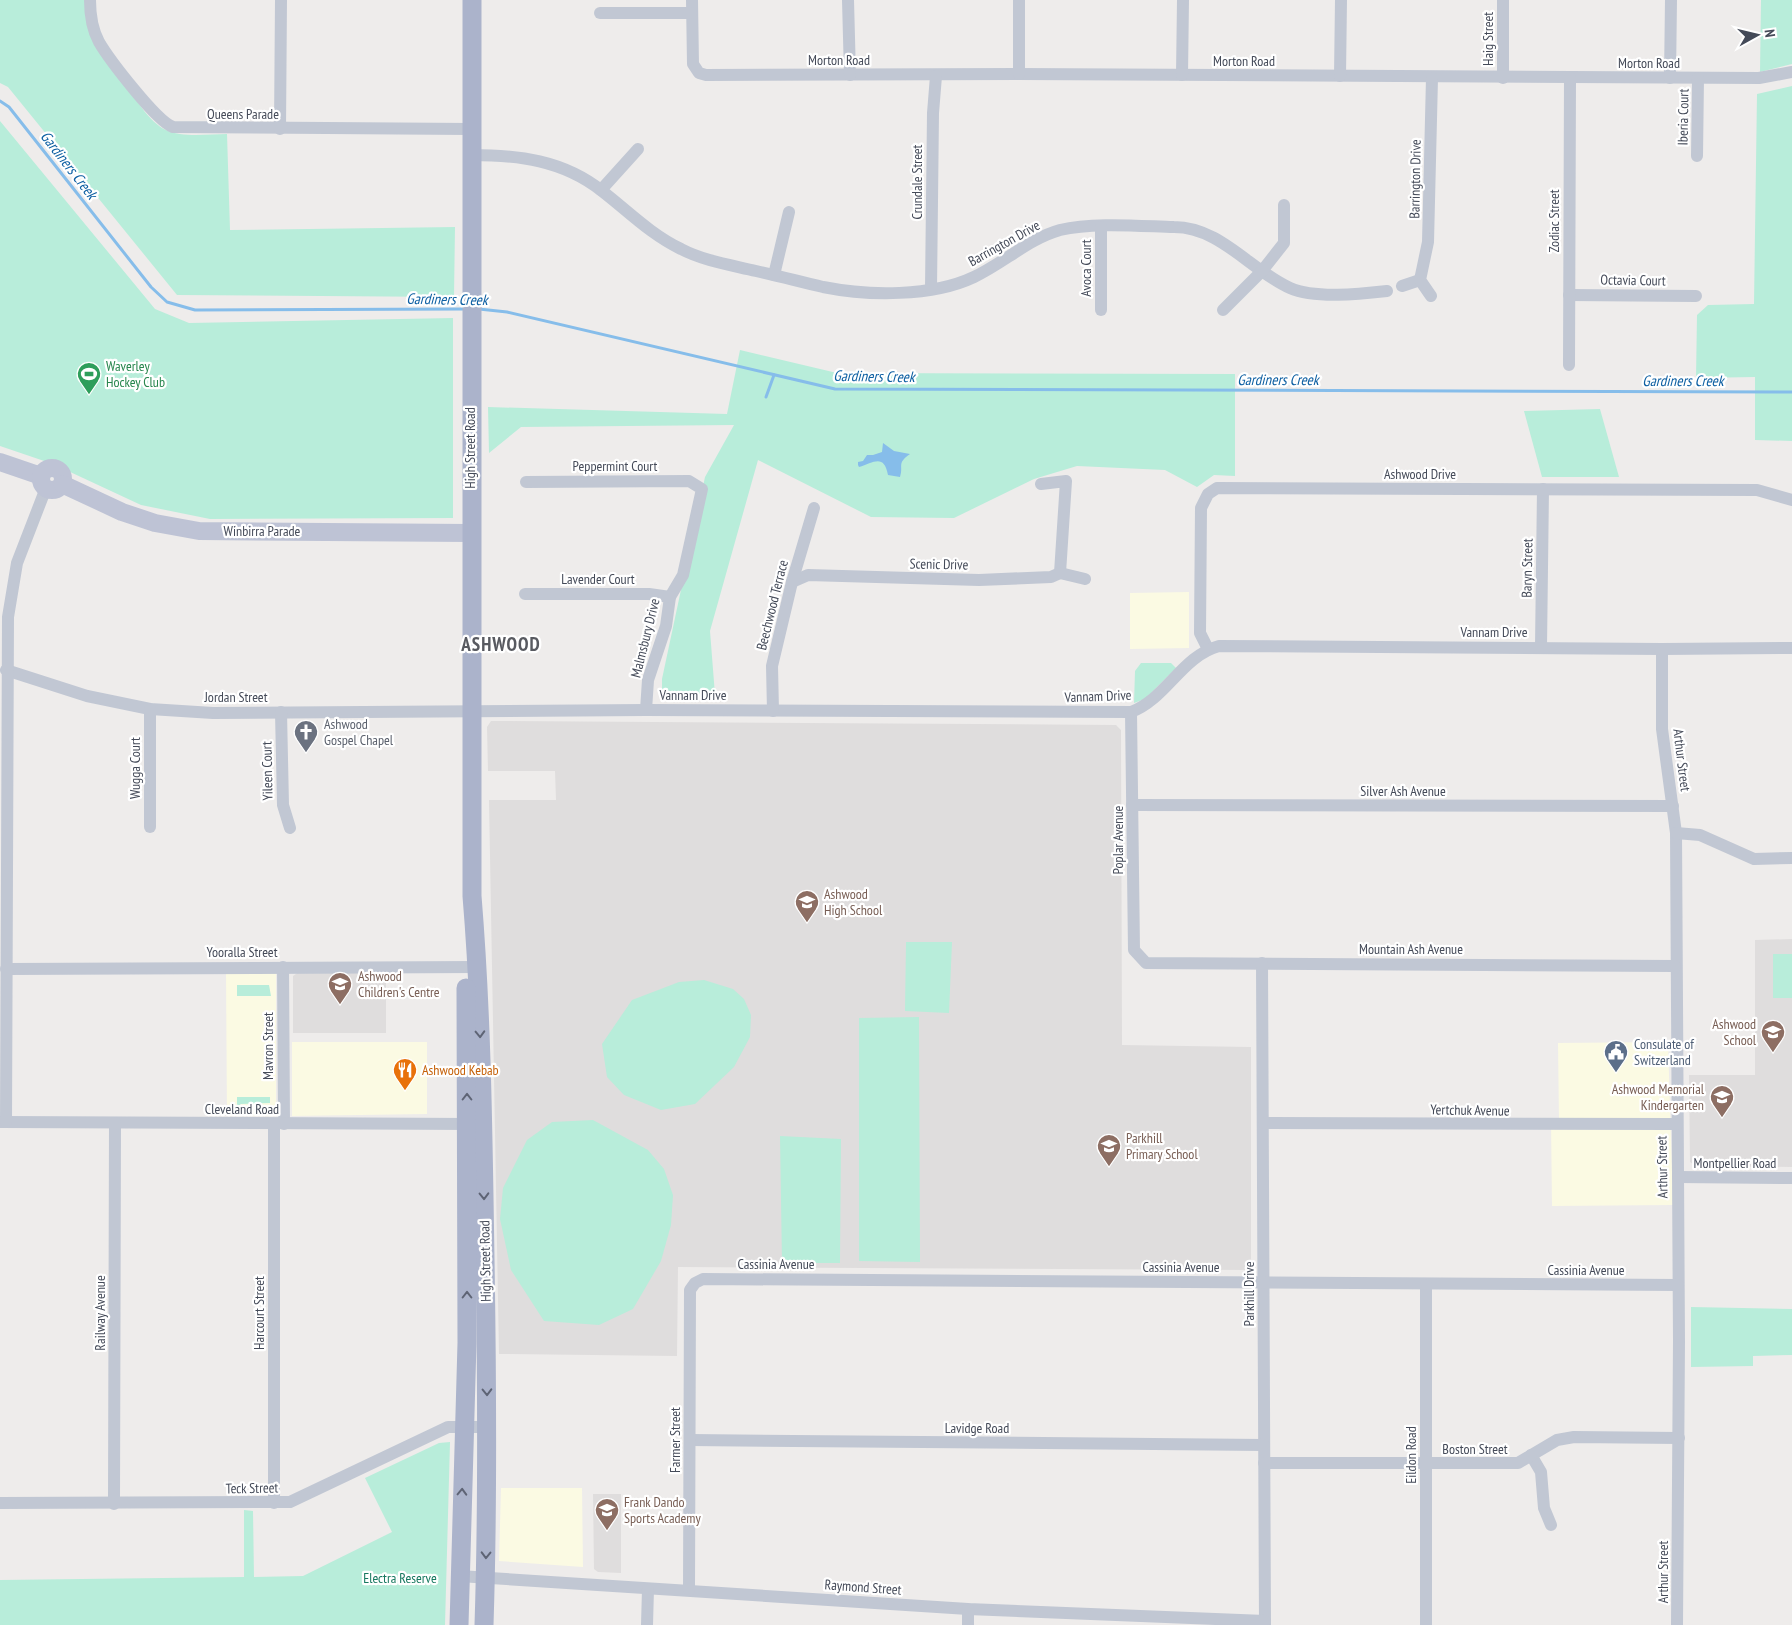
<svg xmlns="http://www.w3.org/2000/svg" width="1792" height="1625" viewBox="0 0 1792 1625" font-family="'PT Sans Narrow',sans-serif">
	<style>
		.commercial { fill: #fbfae3 }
		.education { fill: #dfdddd }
		.green { fill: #b8edda }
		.water { fill: #86bdea }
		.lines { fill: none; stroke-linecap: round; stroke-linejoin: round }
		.stream { stroke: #86bdea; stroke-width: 3 }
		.street { stroke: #c1c7d3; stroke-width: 12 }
		.secondary { stroke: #bec3d5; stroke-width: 18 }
		.primary { stroke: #abb3cb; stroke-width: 19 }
		.oneway { stroke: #5e6475 }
		.labels { text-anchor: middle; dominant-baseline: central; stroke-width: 4.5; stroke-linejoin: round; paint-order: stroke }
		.street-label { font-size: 14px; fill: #444a58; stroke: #fff }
		.leisure-label { font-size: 14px; fill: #27864d; stroke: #fff; text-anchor: start }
		.worship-label { font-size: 14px; fill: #5b616d; stroke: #fff; text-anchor: start }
		.education-label { font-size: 14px; fill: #785e54; stroke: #fff; text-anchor: start }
		.service-label { font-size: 14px; fill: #4e5e75; stroke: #fff; text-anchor: start }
		.food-label { font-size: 14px; fill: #c56008; stroke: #fff; text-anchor: start }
		.park-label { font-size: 14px; fill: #17785f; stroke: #fff }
		.water-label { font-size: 15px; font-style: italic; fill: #0d5fa2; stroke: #fff }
		.district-label { font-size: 19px; font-weight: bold; letter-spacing: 1px; fill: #585a60; stroke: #fff }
	</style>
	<rect width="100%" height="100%" fill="#eeeceb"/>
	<g class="commercial">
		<path d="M1189,592V648L1130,649V593Z"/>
		<path d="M226,973H276V1116H227Z"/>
		<path d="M292,1042H427V1114L292,1116Z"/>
		<path d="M1668,1042L1673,1205L1552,1206L1551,1121H1559L1558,1043Z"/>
		<path d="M501,1488H582L583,1567L499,1561Z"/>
	</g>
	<g class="education">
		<path d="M491,721L1116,725L1121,730L1122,1045L1251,1047V1270L678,1267L677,1356L499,1354L489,800H556L555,771H488L487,727Z"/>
		<path d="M1792,939V1167L1696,1166L1690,1162L1689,1075H1755V940Z"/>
		<path d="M299,972L386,973V1033H293V976Z"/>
		<path d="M593,1494H621V1573L598,1572L594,1569Z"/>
	</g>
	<g class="green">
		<path d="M0,0H85C100,32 134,115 166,130C182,138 209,134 227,134L230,230L455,227L454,297L177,295L8,87L0,83Z"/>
		<path d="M1761,0H1792V64L1760,72Z"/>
		<path d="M1792,86V441L1755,440V377L1696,378L1697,315L1708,305L1754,304L1757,94Z"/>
		<path d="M0,121L155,309L189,323L453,318V518L210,519L141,505L53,464L0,446Z"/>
		<path d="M740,350L837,373L1235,374V476L1214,475L1197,487L1165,470L1077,466L1034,479L954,518L871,517L758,460L710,631L715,695L662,691V679L705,477L734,425L521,427L489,453L488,407L727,414Z"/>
		<path d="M1600,409L1619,477H1542L1524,411Z"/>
		<path d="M1141,663H1171L1176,668L1145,699L1134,703L1135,671Z"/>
		<path d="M906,942H952L949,1013L905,1011Z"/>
		<rect x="1773" y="954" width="19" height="44"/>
		<path d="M704,980L733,989L744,999L751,1015L750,1037L734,1067L695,1104L661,1110L624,1095L607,1077L602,1044L632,1000L679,982Z"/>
		<path d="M237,985H269L271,996H237Z"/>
		<path d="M919,1017L920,1262L859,1261V1018Z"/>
		<path d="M237,1097H270V1103L241,1104L237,1107Z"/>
		<path d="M593,1120L648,1150L664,1169L673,1195L671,1225L661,1261L633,1309L599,1325L544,1321L511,1270L500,1219L503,1188L527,1140L552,1122Z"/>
		<path d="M780,1136L841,1139L840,1263H782Z"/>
		<path d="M1691,1307L1792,1309V1355L1753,1356V1366L1691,1367Z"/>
		<path d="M450,1442L445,1625H0V1580L244,1577V1510L253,1511L254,1577L303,1576L392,1532L365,1478L439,1443Z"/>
	</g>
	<path class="water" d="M883,443L894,451L910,454C896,464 904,465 900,477L888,475C884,453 873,463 859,467L858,465V462L863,461L867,455H873L882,452Z"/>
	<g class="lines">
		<g class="stream">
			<path d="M0,101L9,107L151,287L167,302L195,310L465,309"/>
			<path d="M479,309L507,312L835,389L1792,392"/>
			<path d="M766,397L774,375"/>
		</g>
		<g class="street">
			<path d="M90,0C90,14 92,29 99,42C109,59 156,121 173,127L471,129"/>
			<path d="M692,0L693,64L699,73L706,75L1019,74L1759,78L1792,72"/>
			<path d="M848,0L850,75"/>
			<path d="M600,13H691"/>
			<path d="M1019,74V0"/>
			<path d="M1182,75L1183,0"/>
			<path d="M1340,76L1341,0"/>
			<path d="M1503,78V0"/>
			<path d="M1670,78L1671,0"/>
			<path d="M280,129L281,0"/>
			<path d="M471,155C518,155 563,160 602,191C628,211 650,234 681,249C704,261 731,265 756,271C779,276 801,282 823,287C868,296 932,297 974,277C1004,263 1028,239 1060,230C1093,222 1139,226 1174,227C1220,227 1250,270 1290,288C1315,299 1360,294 1387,291"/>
			<path d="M1697,156L1698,78"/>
			<path d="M601,190L638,149"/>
			<path d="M1101,227V310"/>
			<path d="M774,275L789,212"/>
			<path d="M1402,286L1420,280"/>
			<path d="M931,289L933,113L936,76"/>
			<path d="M1569,295L1696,296"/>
			<path d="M1431,296L1420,280L1428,242L1432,78"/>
			<path d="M1223,310L1262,271L1284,243V205"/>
			<path d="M1569,365L1570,78"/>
			<path d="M526,482L689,481L702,489L683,575L670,597L666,626L648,680L646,710"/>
			<path d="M1041,484L1066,481L1060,573"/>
			<path d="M792,582L808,575L979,580L1051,577L1060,573L1085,579"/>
			<path d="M525,594H649L670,597"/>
			<path d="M1541,647L1543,489"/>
			<path d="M1208,649L1200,633L1201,508L1208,494L1217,488L1757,490L1792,500"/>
			<path d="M1662,649V729L1676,833L1679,1341L1677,1625"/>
			<path d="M6,670L87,696L150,709L213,713L646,710L1131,712C1166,699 1182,656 1219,646L1662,649L1792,648"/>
			<path d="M150,709V827"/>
			<path d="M773,711L772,666L792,582L814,508"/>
			<path d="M281,712L283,805L290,828"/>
			<path d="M1131,712L1134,950L1146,963L1675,966"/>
			<path d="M1132,805L1673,806"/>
			<path d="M1676,833L1700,835L1754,859L1792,858"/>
			<path d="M1262,963L1265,1625"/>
			<path d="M283,967L284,1124"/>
			<path d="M6,969L478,967"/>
			<path d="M0,1122L473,1124"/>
			<path d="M6,1122L8,617L17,563L46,488"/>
			<path d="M1264,1123L1677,1124"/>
			<path d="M274,1124V1503"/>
			<path d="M1678,1177L1792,1178"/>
			<path d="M690,1440L1264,1445"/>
			<path d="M1531,1455L1541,1472L1544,1508L1551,1525"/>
			<path d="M1264,1463H1518L1557,1440L1574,1437L1679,1438"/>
			<path d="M0,1503L290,1502L448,1427H487"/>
			<path d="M114,1504L115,1123"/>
			<path d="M459,1576L968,1609L1265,1621"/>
			<path d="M689,1590L690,1290L695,1283L703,1279L1678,1285"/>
			<path d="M647,1625L648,1589"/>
			<path d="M968,1625V1609"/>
			<path d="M1426,1625V1285"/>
		</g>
		<g class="secondary">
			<path d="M0,462L41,476"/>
			<circle cx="52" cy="479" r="11"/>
			<path d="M62,484L122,512L155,523L199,531L470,533"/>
		</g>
		<g class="primary">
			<path d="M472,0V896C482,1017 483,1138 485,1259C487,1381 488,1503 484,1625"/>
			<path d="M459,1625L467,1343L466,988"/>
		</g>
	</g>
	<defs><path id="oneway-chevron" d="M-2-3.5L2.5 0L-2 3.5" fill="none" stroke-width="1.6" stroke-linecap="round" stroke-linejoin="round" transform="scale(1.25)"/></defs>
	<g class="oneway">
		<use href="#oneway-chevron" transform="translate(480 1034) rotate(88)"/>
		<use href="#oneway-chevron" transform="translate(467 1097) rotate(-90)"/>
		<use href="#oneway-chevron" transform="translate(484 1196) rotate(89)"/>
		<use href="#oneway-chevron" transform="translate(467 1295) rotate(-90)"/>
		<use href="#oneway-chevron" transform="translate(487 1392) rotate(89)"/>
		<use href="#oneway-chevron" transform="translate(462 1492) rotate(-88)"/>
		<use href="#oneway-chevron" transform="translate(486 1555) rotate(91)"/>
	</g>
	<defs>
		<g id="stadium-pin" transform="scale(1.25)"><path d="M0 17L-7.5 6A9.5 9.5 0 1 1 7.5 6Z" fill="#2e9e5b" stroke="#fff"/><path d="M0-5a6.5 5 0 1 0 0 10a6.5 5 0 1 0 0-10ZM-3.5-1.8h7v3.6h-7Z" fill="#fff"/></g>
		<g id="church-pin" transform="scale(1.25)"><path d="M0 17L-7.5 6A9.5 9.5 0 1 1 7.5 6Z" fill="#6b7280" stroke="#fff"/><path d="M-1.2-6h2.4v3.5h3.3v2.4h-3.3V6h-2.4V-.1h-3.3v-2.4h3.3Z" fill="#fff"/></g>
		<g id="school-pin" transform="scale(1.25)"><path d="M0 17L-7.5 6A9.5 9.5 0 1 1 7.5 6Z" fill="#8d6e63" stroke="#fff"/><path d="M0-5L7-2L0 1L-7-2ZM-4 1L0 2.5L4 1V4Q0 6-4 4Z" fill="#fff"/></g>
		<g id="civic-pin" transform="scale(1.25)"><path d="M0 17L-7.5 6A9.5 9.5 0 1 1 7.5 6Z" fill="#5c6f8a" stroke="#fff"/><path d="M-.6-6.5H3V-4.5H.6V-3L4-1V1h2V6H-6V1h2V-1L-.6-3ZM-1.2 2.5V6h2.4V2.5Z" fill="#fff"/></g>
		<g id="restaurant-pin" transform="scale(1.25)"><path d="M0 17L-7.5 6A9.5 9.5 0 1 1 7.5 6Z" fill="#e8710a" stroke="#fff"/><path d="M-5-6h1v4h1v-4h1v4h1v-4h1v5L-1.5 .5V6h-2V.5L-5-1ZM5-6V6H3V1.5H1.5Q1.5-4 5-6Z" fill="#fff"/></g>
	</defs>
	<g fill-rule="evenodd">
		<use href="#stadium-pin" x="89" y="374"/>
		<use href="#church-pin" x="306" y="732"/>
		<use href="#school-pin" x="807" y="902"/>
		<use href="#school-pin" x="340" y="984"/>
		<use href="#school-pin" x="1773" y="1032"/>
		<use href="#civic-pin" x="1616" y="1052"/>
		<use href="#restaurant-pin" x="405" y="1070"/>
		<use href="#school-pin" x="1722" y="1097"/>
		<use href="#school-pin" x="1109" y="1146"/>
		<use href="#school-pin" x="607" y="1510"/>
	</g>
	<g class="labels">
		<g class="street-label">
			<text transform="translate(1488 39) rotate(-90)">Haig Street</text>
			<text x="839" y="60">Morton Road</text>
			<text x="1244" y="61">Morton Road</text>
			<text x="1649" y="63">Morton Road</text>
			<text x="243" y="114">Queens Parade</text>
			<text transform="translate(1683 117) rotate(-89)">Iberia Court</text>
			<text transform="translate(1415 179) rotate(-89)">Barrington Drive</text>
			<text transform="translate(917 182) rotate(-90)">Crundale Street</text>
			<text transform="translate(1554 221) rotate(-90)">Zodiac Street</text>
			<text transform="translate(1004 243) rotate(-29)">Barrington Drive</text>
			<text transform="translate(1086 268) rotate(-90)">Avoca Court</text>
			<text transform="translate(1633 280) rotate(1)">Octavia Court</text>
			<text transform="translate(470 448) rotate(-90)">High Street Road</text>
			<text x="615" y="466">Peppermint Court</text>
			<text x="1420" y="474">Ashwood Drive</text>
			<text x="262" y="531">Winbirra Parade</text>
			<text transform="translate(939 564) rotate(1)">Scenic Drive</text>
			<text transform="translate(1527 568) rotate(-89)">Baryn Street</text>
			<text x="598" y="579">Lavender Court</text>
			<text transform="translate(772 605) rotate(-76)">Beechwood Terrace</text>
			<text x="1494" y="632">Vannam Drive</text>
			<text transform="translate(645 638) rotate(-76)">Malmsbury Drive</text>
			<text x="693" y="695">Vannam Drive</text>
			<text transform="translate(1098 696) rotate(-2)">Vannam Drive</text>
			<text x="236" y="697">Jordan Street</text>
			<text transform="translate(1682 760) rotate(83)">Arthur Street</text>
			<text transform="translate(135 768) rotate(-90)">Wugga Court</text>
			<text transform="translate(267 771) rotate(-91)">Yileen Court</text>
			<text x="1403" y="791">Silver Ash Avenue</text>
			<text transform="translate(1118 840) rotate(-90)">Poplar Avenue</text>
			<text x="1411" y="949">Mountain Ash Avenue</text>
			<text x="242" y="952">Yooralla Street</text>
			<text transform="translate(268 1046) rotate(-90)">Mavron Street</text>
			<text x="242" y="1109">Cleveland Road</text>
			<text transform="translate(1470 1110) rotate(1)">Yertchuk Avenue</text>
			<text x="1735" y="1163">Montpellier Road</text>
			<text transform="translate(1662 1167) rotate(-91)">Arthur Street</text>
			<text transform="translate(485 1261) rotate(-91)">High Street Road</text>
			<text x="776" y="1264">Cassinia Avenue</text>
			<text x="1181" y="1267">Cassinia Avenue</text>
			<text x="1586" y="1270">Cassinia Avenue</text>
			<text transform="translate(1249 1294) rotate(-90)">Parkhill Drive</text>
			<text transform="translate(100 1313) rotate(-90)">Railway Avenue</text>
			<text transform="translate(259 1313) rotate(-90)">Harcourt Street</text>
			<text x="977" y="1428">Lavidge Road</text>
			<text transform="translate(675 1440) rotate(-90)">Farmer Street</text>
			<text x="1475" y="1449">Boston Street</text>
			<text transform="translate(1411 1455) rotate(-90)">Eildon Road</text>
			<text transform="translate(252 1488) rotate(-1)">Teck Street</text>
			<text transform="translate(1663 1572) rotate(-90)">Arthur Street</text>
			<text transform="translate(863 1587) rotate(4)">Raymond Street</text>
		</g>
		<g class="leisure-label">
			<text x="106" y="366">Waverley<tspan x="106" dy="16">Hockey Club</tspan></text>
		</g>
		<g class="worship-label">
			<text x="324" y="724">Ashwood<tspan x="324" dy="16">Gospel Chapel</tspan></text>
		</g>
		<g class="education-label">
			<text x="824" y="894">Ashwood<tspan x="824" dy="16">High School</tspan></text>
			<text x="358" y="976">Ashwood<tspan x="358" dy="16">Children's Centre</tspan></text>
			<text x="1756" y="1024" text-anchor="end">Ashwood<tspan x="1756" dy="16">School</tspan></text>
			<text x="1704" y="1089" text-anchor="end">Ashwood Memorial<tspan x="1704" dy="16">Kindergarten</tspan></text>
			<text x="1126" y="1138">Parkhill<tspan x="1126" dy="16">Primary School</tspan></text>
			<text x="624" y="1502">Frank Dando<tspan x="624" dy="16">Sports Academy</tspan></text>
		</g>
		<g class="service-label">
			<text x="1634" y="1044">Consulate of<tspan x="1634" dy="16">Switzerland</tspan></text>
		</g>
		<g class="food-label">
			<text x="422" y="1070">Ashwood Kebab</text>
		</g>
		<g class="park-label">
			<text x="400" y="1578">Electra Reserve</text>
		</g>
		<g class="water-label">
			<text transform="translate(69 165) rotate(52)">Gardiners Creek</text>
			<text transform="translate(447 299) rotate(1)">Gardiners Creek</text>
			<text transform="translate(874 376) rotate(1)">Gardiners Creek</text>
			<text x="1278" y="379">Gardiners Creek</text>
			<text x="1683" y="380">Gardiners Creek</text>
		</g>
		<g class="district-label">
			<text x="501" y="644">ASHWOOD</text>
		</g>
	</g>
	<g transform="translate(1757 35) rotate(82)" stroke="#ffffff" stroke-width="4" paint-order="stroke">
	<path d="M0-4L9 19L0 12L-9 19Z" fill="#444a58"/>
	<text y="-8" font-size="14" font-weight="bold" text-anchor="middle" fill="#444a58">N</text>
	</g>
</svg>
